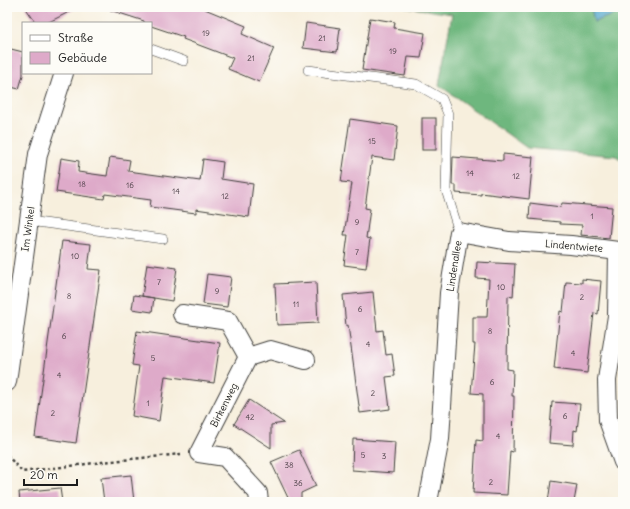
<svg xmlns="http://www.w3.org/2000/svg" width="630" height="509" viewBox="0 0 630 509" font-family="Delius,sans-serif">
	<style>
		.forest { fill: #6eb77e; stroke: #456a4d }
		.water { fill: #50a6cc; stroke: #366174 }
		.building { fill: #deaac9 }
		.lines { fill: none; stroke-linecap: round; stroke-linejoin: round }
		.lane-casing { stroke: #3d3c39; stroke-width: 10 }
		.street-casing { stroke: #3d3c39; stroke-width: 20 }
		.path { stroke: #3d3c39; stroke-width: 2.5; stroke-dasharray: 3 3; stroke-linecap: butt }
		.lane { stroke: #fff; stroke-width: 9 }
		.street { stroke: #fff; stroke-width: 18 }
		.labels { text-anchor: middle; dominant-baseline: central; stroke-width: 3; stroke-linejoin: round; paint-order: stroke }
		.number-label { font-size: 8px; fill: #4c4047 }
		.street-label { font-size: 10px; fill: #1c1c1c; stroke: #fdfcf7 }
	</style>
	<rect width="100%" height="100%" fill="#fdfcf7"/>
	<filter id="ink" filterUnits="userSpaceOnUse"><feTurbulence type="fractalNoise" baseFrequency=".025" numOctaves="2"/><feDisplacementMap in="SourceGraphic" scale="8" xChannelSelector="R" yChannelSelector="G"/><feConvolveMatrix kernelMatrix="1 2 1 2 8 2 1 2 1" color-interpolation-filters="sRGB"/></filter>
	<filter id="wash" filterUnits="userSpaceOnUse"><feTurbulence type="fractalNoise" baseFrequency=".012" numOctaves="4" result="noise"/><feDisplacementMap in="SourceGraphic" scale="16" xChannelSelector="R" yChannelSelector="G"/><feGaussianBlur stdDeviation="0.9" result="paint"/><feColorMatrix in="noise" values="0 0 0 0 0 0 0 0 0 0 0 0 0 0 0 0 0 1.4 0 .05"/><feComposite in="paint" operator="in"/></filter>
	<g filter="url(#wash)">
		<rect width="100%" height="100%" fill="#f7efdd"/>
		<path class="forest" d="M406,7H591L594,22L623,11V161L616,156L527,148L439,85L452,14Z"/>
		<path class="water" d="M591,7H623V11L594,22Z"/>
		<g id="blocks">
			<g class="building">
				<path d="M25,7H79L47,23H36Z"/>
				<path d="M110,7H200L246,26L242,34L274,48L259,82L228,69L233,58L183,39L184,37L151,26V23H144V21L110,10Z"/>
				<path d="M370,18L395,22L394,28L425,33L421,58L408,57L405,76L362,70Z"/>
				<path d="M306,23L340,28L337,52L303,48Z"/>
				<path d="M7,48L23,52V75L19,89L7,86Z"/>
				<rect x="422" y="118" width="14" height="32"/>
				<path d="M350,119L398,126L394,160L372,157L365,208L370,209L366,238L370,239L366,268L344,265L348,235H344L352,183L341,182Z"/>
				<path d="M503,154L533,157L529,199L481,193V195L456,193V185H452L453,157L503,161Z"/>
				<path d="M110,157L130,160L128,171L200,181L203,159L223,162L221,179L253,184L249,217L196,209V213L150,207L151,200L105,194L104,199L56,192L61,158L79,161L78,172L107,176Z"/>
				<path d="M530,203L561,207L562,203L612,207L609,238L581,235L582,225L560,224V222L529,219Z"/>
				<path d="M62,241L91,244L88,269L101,270L76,443L35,437Z"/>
				<path d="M477,262L515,264L513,297L508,296L507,369L513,370L512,396H514L513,452L510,451L507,495L473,493L476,440L483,441V394L471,393L475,344H473V317H487L489,279L476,278Z"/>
				<path d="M147,264L177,268L172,301L142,296Z"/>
				<path d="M207,274L231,277L227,307L203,304Z"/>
				<path d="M582,279L601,281L598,314L594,313L587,373L554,369L560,311L563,312L566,282L582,283Z"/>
				<path d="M316,282L318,323L277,325L275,284Z"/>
				<path d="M373,292L377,331L383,330L386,355L392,354L395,376L386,377L390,409L360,413L348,325L346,326L343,295Z"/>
				<path d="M134,295L154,298L152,312L132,309Z"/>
				<path d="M137,331L220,343L214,383L165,376L159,421L132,416L139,366L132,365Z"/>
				<path d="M249,400L284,423L271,425V448L234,424Z"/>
				<path d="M552,402L580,404L577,431L574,430L573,445L549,443Z"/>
				<path d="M353,439L395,442L393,473L352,470Z"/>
				<path d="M299,450L316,486L301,493V502H290L271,462Z"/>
				<path d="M131,475L134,502H104L101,478Z"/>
				<path d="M551,481L577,485L574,502H548Z"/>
				<path d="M60,488L62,502H20L19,492Z"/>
			</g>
		</g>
	</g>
	<g filter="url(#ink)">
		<use href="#blocks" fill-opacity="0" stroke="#3d3c39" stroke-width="1"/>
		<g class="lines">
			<g class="lane-casing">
				<g id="lane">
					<path d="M151,49L184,61"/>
					<path d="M308,70L416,84L442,99L448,114L446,190L459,232"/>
					<path d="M29,221L163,239"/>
				</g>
			</g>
			<g class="street-casing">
				<g id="street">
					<path d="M182,314L228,321L248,357"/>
					<path d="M7,382L38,154L64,73"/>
					<path d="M259,502L258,493L225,457L199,453L248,357L270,350L306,360"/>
					<path d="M428,502L440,439L449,293L459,232L509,241L571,245L618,251L617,316L607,380L608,420L623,462"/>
				</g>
			</g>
			<path class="path" d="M7,455L22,472L102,462L181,454"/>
			<use href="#lane" class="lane"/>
			<use href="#street" class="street"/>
		</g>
	</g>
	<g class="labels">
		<g class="number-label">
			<text x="206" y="33">19</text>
			<text x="322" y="38">21</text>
			<text x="393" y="51">19</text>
			<text x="251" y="58">21</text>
			<text x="372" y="141">15</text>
			<text x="470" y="173">14</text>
			<text x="516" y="176">12</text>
			<text x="82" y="184">18</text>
			<text x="130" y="185">16</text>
			<text x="176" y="191">14</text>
			<text x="225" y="196">12</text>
			<text x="592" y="216">1</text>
			<text x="357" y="222">9</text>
			<text x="357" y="252">7</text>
			<text x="75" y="256">10</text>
			<text x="159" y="282">7</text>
			<text x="501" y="287">10</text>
			<text x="217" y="291">9</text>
			<text x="69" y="296">8</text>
			<text x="582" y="297">2</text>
			<text x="296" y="304">11</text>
			<text x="360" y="309">6</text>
			<text x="490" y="331">8</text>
			<text x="64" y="336">6</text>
			<text x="368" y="344">4</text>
			<text x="573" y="353">4</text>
			<text x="153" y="358">5</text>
			<text x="59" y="375">4</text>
			<text x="492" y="382">6</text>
			<text x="373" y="393">2</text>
			<text x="148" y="403">1</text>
			<text x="53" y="413">2</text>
			<text x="565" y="416">6</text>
			<text x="250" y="417">42</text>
			<text x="498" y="436">4</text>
			<text x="363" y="455">5</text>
			<text x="384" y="456">3</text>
			<text x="289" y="465">38</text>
			<text x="491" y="482">2</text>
			<text x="298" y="483">36</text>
		</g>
		<g class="street-label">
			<text transform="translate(28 229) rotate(-82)">Im Winkel</text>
			<text transform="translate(574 246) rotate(5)">Lindentwiete</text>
			<text transform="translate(454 266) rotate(-81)">Lindenallee</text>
			<text transform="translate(224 405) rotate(-63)">Birkenweg</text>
		</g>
	</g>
	<rect width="630" height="509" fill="none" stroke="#fdfcf7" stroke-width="24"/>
	<rect x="22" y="22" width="130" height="52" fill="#fdfcf7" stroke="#a3a29f"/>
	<rect x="30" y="35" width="20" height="6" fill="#ffffff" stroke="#a3a29f"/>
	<text x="58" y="42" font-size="12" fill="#1c1c1c">Straße</text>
	<rect x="30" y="52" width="20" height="12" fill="#deaac9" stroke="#a3a29f"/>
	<text x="58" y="62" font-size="12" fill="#1c1c1c">Gebäude</text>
	<path d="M24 479v6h53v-6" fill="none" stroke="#1c1c1c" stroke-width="2"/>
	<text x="30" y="479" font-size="12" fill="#1c1c1c" stroke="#fdfcf7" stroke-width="3" paint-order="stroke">20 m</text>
</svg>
